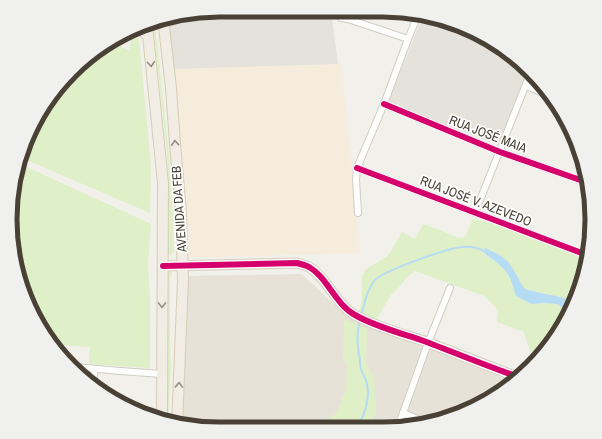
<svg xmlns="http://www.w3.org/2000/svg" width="602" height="439" viewBox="0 0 602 439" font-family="'Archivo Narrow',sans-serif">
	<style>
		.residential { fill: #e7e2d7 }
		.commercial { fill: #f6ecdb }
		.industrial { fill: #e5e1db }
		.green { fill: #dfefc7 }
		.water { fill: #b6dcf4 }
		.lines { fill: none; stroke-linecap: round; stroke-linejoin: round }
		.stream { stroke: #b6dcf4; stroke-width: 2 }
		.street-casing { stroke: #d0cdc7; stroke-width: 8 }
		.secondary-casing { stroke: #d4cec1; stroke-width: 11 }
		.primary-casing { stroke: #d6cdb5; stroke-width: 12 }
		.street { stroke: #fdfdfc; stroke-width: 6 }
		.secondary { stroke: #f7f5ef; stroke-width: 9 }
		.primary { stroke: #f1ede4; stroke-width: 10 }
		.cycleway-casing { stroke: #fff; stroke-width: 8 }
		.cycleway { stroke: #d6006c; stroke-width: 6 }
		.oneway { stroke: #958e84 }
		.labels { text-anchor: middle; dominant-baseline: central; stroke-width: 3.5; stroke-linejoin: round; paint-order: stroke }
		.street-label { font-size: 13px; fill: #494135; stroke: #fff }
		.rim { fill: none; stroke: #494135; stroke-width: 5 }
	</style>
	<rect width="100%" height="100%" fill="#f2f0ea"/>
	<path class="residential" d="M302,274L338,308L367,326L514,381L510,386L463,413L410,427L206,429L182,425L188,276Z"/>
	<path class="commercial" d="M341,64L360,253L189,258L188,212L173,69Z"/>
	<g class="industrial">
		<path d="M220,10H331L338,64L173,69L168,17Z"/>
		<path d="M423,15L437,17L499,45L527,71L498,145L388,103Z"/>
	</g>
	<g class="green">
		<path d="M155,22L169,155L173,214L174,252L170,255L167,254L168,179L167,154L153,23Z"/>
		<path d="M132,36L139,39L151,165L150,213L22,158L32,127L62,81L103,45L109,42L129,50Z"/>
		<path d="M20,164L151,224L148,265L150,298V368L89,364L90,347L57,345L56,350L53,347L26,299L12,247V192Z"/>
		<path d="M473,219L491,223L586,259L572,300L556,296L545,294L525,289L494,252L485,248L484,254C494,261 507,268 511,281C513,286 514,291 516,296L531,304L545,303L557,304L568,311L564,324L534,358L528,346L524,332L497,322L498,313L495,307L485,296L415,271L408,276L400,286L390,296L377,319L358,314L362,301V276L366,269L388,256L402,232L415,239L423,224L440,230L455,237L461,238L465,237Z"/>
		<path d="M167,272H172L170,281V335L171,367L169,406L168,422H166Z"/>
		<path d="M344,319L367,329L366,363L370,369L374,378L376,400V413L369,427L310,428L328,419L337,412L346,388L347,364L343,359Z"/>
	</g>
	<path class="water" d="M485,248C492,251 499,254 505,259C514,267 518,280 525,289L545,294L556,296L572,300L568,311L557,304L545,303L531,304L516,296C514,291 513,286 511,281C507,268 494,261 484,253Z"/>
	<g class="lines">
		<g class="stream">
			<path d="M361,316C364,305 366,291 374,281C382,271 448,248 462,247C470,246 479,248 486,252"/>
			<path d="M357,428C365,414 371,396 366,380C365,378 363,375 362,372C360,368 360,364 360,360C357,347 356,334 360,320"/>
		</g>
		<g class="street-casing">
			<g id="street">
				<path d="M341,18L348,19L408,39"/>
				<path d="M136,30L149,37"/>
				<path d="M526,86L551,96"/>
				<path d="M384,104L500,152L586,182"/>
				<path d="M357,168L587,255"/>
				<path d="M358,213L356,180L357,168L384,104L408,39L418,15"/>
				<path d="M475,213L530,74"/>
				<path d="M76,367L120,371L162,374"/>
				<path d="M93,382L95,369"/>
				<path d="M403,413L427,423"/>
				<path d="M398,427L428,343L450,288"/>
			</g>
		</g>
		<g class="secondary-casing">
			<path id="secondary" d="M163,266L297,263C301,264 305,265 309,267C327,277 335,304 355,315C374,326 400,333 421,340C453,352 485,365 518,377"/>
		</g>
		<g class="primary-casing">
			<g id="primary">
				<path d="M163,18L171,88L175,144L181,211L183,280L177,424"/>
				<path d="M147,25L163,183L162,421"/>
			</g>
		</g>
		<use href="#street" class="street"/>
		<use href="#secondary" class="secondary"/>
		<use href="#primary" class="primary"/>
		<g class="cycleway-casing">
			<g id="cycleway">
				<path d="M384,104L500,152L586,182"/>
				<path d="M357,168L587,255"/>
				<path d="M163,266L297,263C301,264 305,265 309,267C327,277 335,304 355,315C374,326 400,333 421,340C453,352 485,365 518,377"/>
			</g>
		</g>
		<use href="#cycleway" class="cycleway"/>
	</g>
	<defs><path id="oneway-chevron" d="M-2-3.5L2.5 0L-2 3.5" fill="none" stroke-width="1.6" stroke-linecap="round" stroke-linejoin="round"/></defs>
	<g class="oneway">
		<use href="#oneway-chevron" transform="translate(151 64) rotate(85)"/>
		<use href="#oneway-chevron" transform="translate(175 143) rotate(-94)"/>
		<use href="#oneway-chevron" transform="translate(162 305) rotate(90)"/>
		<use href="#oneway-chevron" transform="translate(179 385) rotate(-88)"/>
	</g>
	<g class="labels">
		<g class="street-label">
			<text transform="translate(488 134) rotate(21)">RUA JOSÉ MAIA</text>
			<text transform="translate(476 201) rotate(21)">RUA JOSÉ V. AZEVEDO</text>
			<text transform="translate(179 209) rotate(-94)">AVENIDA DA FEB</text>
		</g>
	</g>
	<path d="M0 0H602V439H0ZM219 17H383A202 202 0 0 1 585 219V220A202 202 0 0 1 383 422H219A202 202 0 0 1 17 220V219A202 202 0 0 1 219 17Z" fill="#f0f0ef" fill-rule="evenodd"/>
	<path class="rim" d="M219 17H383A202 202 0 0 1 585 219V220A202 202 0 0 1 383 422H219A202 202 0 0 1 17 220V219A202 202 0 0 1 219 17Z"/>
</svg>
